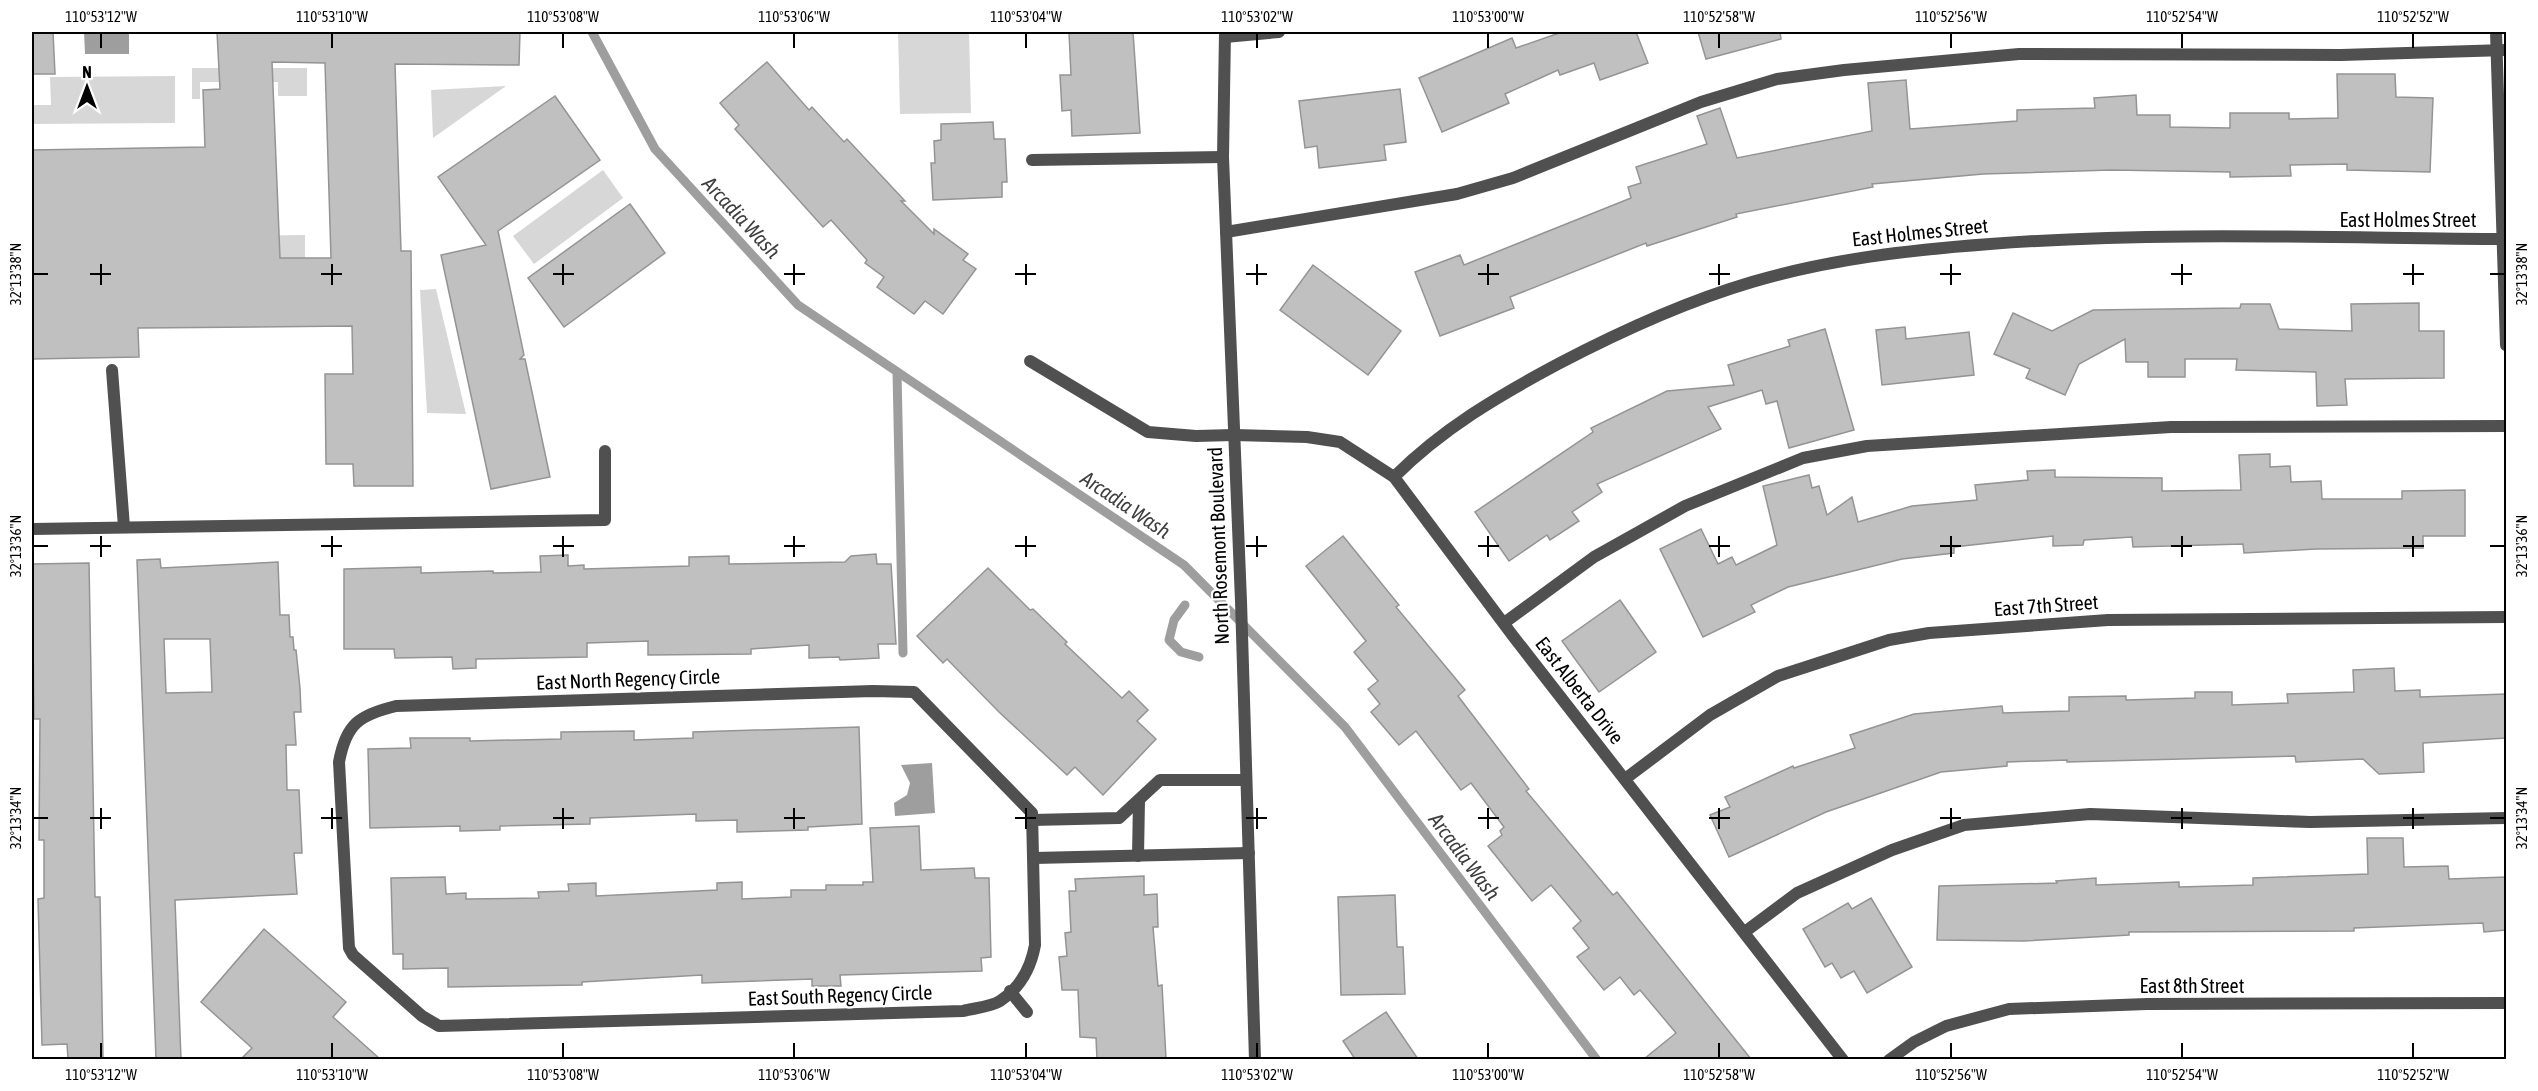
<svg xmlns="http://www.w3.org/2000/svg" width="2538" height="1091" viewBox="0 0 2538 1091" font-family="'Asap Condensed',sans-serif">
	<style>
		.green { fill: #d7d7d7 }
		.water { fill: #9e9e9e }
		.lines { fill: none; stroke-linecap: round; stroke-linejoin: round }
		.stream { stroke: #9e9e9e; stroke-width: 9 }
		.building { fill: #c0c0c0; stroke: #949494; stroke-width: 1.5; fill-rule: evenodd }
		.service { stroke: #505050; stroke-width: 12 }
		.minor { stroke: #505050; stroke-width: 12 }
		.tertiary { stroke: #505050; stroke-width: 12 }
		.ticks { fill: none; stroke: #000; stroke-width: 2 }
		.labels { text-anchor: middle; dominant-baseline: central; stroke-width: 4.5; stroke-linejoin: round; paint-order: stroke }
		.street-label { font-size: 20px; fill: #000; stroke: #fff }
		.water-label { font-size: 21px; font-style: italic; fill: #3f3f3f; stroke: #fff }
		.neatline { fill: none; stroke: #000; stroke-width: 2 }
		.ticks-label { font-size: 15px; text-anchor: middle; fill: #000 }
	</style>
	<rect width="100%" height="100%" fill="#fff"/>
	<g class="green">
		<path d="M898,32H969L971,113L900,114Z"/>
		<path d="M192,68H307V96H278V82H200V99H192Z"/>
		<path d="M175,76V123L32,124V105H51L50,77Z"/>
		<path d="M506,86L433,138L431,90Z"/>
		<path d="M603,170L623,198L534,264L513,236Z"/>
		<path d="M305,235V258L170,260V237Z"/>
		<path d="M436,289L466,414L427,413L420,290Z"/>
	</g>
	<g class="water">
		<path d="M84,32H129V54H85Z"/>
		<path d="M932,763L935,813L895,816L894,803L907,795L910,783L901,765Z"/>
	</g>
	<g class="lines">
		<g class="stream">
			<path d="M592,32L655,149L798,305L1184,565L1345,727L1597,1060"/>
			<path d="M897,372L903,653"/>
			<path d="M1185,605L1174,620L1169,640L1181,652L1199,657"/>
		</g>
	</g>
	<g class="building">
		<path d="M32,32H53L55,74H32Z"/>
		<path d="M217,32H520L519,65L395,64L401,251H411L413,486H354L353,464H326L325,374H353L352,326L138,328L139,357L32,359V150L205,147L203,90L220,89ZM272,62L325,63L331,258H280Z"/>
		<path d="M1069,32H1133L1140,133L1072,136L1071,110L1062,111L1060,75H1071Z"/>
		<path d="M1562,32H1636L1648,63L1600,80L1594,63L1560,75L1558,70L1505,94L1509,103L1442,132L1419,78L1512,38L1516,48Z"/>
		<path d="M1698,32H1780L1781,39L1706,59Z"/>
		<path d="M767,62L809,110L812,107L844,142L847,139L905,201H901L934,234V229L968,254L963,260L976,269L943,314L925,301L914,314L877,287L884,277L865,263L867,260L831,220L823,227L735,129L739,125L720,103Z"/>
		<path d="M2337,74H2395L2396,97L2433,98L2430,172L2347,170V164L2290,165L2291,176L2230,177V172L2111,170L1983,174L1872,184L1873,187L1736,214L1737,217L1647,246L1646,243L1510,297L1514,308L1440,336L1415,272L1460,255L1464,265L1631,198L1628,187L1641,183L1636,167L1707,144L1697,116L1720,108L1737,158L1872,131L1868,83L1906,80L1910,129L2017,121V110L2095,108L2094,98L2136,95L2137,115H2170V127L2230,128V113H2289V119L2338,118Z"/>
		<path d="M1400,89L1406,142L1384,145L1386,160L1319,168L1317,146L1305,148L1299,101Z"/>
		<path d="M555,96L600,160L498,231L524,355L520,359H525L550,477L491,489L441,255L486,245L438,177Z"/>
		<path d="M993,122L994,139H1005L1007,182H1002V197L933,200L931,163H935L934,141L941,140V124Z"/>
		<path d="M630,204L665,253L564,327L528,278Z"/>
		<path d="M1313,265L1401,331L1368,375L1280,310Z"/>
		<path d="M2419,303V331H2444V378L2345,379L2347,405L2317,406L2316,372L2236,370L2237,359H2185V377H2148V362H2126L2125,339L2079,364L2065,395L2026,378L2030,369L1994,354L2013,313L2052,331L2093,310L2240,308L2241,304H2270L2279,329L2352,331L2351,304Z"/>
		<path d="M1905,327L1906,339L1969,332L1974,375L1882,385L1876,330Z"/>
		<path d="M1825,329L1854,430L1789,448L1777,401L1766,404L1762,390L1708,407L1721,429L1597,484L1602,492L1572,512L1579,521L1550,540L1547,535L1509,561L1475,512L1593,432L1591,428L1667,391L1734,385L1728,365L1790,346L1788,340Z"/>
		<path d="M2270,454V467L2290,466L2291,482L2321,481L2322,499H2402V491L2465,490V536H2423V548L2316,549L2244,553L2243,544L2133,547L2132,537L2084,540L2083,545L2053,546V536L1954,547V553L1902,559L1788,587L1751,605L1755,612L1703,637L1660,549L1701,529L1718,564L1732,557L1736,565L1777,545L1763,486L1809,475L1812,488L1819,486L1827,515L1852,497L1858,522L1912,506L1977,500L1975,485L2028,480L2027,471L2055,470V477L2162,478V491L2241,490L2239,455Z"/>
		<path d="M1343,536L1399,605L1396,607L1465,690L1458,696L1529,789L1526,791L1613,895L1617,892L1751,1059H1644L1676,1033L1640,990L1634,995L1620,977L1604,990L1577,957L1589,948L1573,928L1581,921L1551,885L1532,901L1488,846L1502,835L1500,831L1504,827L1471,783L1461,790L1416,731L1399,745L1371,712L1380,704L1368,689L1378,681L1354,652L1366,641L1306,566Z"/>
		<path d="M876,554L877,564H891L896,644H878L879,658L840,660L839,657L809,658V645L751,649V654L648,655V641L587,643V657L476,659V668L453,669L452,657L395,658L394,649H344V569L421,567V573L493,571V573L541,572L540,556L568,555V566L584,565V569L689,566V557L729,556V564L845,562L851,556Z"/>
		<path d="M160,559L161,568L278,562L280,615H289L290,637H293L294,650H296L300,688L301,712H294L296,745H286L287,790H299L302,853H294L297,894L175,900L181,1059H156L137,560ZM164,639H210L212,692L166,693Z"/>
		<path d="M89,563L95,897H100L103,1059H68L67,1044L42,1045L38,899L44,898V840H39L40,719H34L32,564Z"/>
		<path d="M988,568L1030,610L1033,609L1067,642L1065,644L1122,698L1129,691L1148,710L1137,721L1156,739L1103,795L1075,767L1067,775L999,712L947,659L943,663L917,636Z"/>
		<path d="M1620,600L1656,652L1599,692L1562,641Z"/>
		<path d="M2394,668L2395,691L2420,690V697L2506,694V738L2423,743L2424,772L2379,774L2363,759L2296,762L2295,756L2067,762V760L2007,762V766L1941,772L1826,812L1729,857L1710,815L1730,807L1725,797L1793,766L1794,768L1855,748L1850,735L1914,714L2002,706L2003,713L2069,711V697L2126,696V700L2195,698V692H2232V705L2288,703L2287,694L2354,692L2353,670Z"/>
		<path d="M859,727L862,824L808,827V830L737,832V820L696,821V814L590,818V824L500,826V830L460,831V826L370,828L368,749L411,748L410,738H470V741L561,739V732L634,731V740L693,738V732Z"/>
		<path d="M919,826L921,870L974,868L975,878H989L991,957L981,958L982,971L840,975L841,986H812V979L702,983V975L582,982V985L448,987V968L403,969V954H393L391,878L445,877L446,894L466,893V899L539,898L538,892L569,891L568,884L596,883V896L717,890V883L742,882V899L791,897V890H826V885H863V882H873L870,828Z"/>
		<path d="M2367,838H2403L2404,867L2448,866L2449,879L2506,877V930L2484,932L2483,923L2354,928V931L2129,932V935L2023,941L1937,940L1939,886L2057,883L2056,881L2096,878V885L2179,882V887L2253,885V878L2368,874Z"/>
		<path d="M1144,876V895L1157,894L1158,927H1153L1158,986L1162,985L1166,1059H1097L1096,1038L1080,1037L1078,990H1062L1059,957L1067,956L1065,933L1071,932L1069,891H1076L1075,879Z"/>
		<path d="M1395,895L1397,947H1403L1405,994L1341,995L1338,897Z"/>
		<path d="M1871,898L1912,967L1867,993L1854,971L1841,978L1832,963L1825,967L1803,929L1848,903L1852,909Z"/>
		<path d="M264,929L346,1002L333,1017L380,1059H241L252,1048L201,1002Z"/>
		<path d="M1386,1012L1418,1059H1355L1343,1041Z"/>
	</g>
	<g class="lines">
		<g class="service">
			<path d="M1032,160L1223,157"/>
			<path d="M1226,232L1457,194L1513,178L1701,102L1777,79L1844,70L2019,54L2341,55L2506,50"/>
			<path d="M1030,361L1148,432L1196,436L1234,435"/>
			<path d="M112,370L124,527"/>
			<path d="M32,529L605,520V451"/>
			<path d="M1504,623L1594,557L1685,506L1803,458L1867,446L2171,427L2506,426"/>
			<path d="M1746,931L1797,893L1892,850L1964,825L2090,814L2310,822L2506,818"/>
		</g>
		<g class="minor">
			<path d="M2496,32L2506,345"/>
			<path d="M1225,37L1279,32"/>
			<path d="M1234,435L1307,437L1340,442L1394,477L1513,636L1843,1060"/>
			<path d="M1394,477C1442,429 1498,396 1558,364C1621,331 1684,302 1752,282C1830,259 1909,250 1990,244C2161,231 2334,238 2506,239"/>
			<path d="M873,691L914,692L1032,813L1035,945C1031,967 1020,988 1000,1001C991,1007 974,1008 963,1011L439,1026L422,1016L353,955L349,948L339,762C346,724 359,715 396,706Z"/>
			<path d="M1625,779L1710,715L1778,676L1889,640L1929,633L2108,620L2506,617"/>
			<path d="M1032,820L1119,818L1160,780H1246"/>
			<path d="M1138,856L1139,800"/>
			<path d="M1034,858L1249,853"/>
			<path d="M1010,991L1027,1012"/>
			<path d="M1889,1060L1914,1042L1946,1026L2009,1009L2147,1004L2506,1003"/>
		</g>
		<path class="tertiary" d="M1225,32L1223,157L1241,601L1255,1060"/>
	</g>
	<path class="ticks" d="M101,33V48M332,33V48M563,33V48M794,33V48M1026,33V48M1257,33V48M1488,33V48M1719,33V48M1951,33V48M2182,33V48M2413,33V48M101,264V285M332,264V285M563,264V285M794,264V285M1026,264V285M1257,264V285M1488,264V285M1719,264V285M1951,264V285M2182,264V285M2413,264V285M33,274H48M90,274H111M321,274H342M553,274H574M784,274H805M1015,274H1036M1246,274H1267M1478,274H1499M1709,274H1730M1940,274H1961M2171,274H2192M2403,274H2424M2490,274H2505M101,536V557M332,536V557M563,536V557M794,536V557M1026,536V557M1257,536V557M1488,536V557M1719,536V557M1951,536V557M2182,536V557M2413,536V557M33,546H48M90,546H111M321,546H342M553,546H574M784,546H805M1015,546H1036M1246,546H1267M1478,546H1499M1709,546H1730M1940,546H1961M2171,546H2192M2403,546H2424M2490,546H2505M101,808V829M332,808V829M563,808V829M794,808V829M1026,808V829M1257,808V829M1488,808V829M1719,808V829M1951,808V829M2182,808V829M2413,808V829M33,818H48M90,818H111M321,818H342M553,818H574M784,818H805M1015,818H1036M1246,818H1267M1478,818H1499M1709,818H1730M1940,818H1961M2171,818H2192M2403,818H2424M2490,818H2505M101,1043V1058M332,1043V1058M563,1043V1058M794,1043V1058M1026,1043V1058M1257,1043V1058M1488,1043V1058M1719,1043V1058M1951,1043V1058M2182,1043V1058M2413,1043V1058"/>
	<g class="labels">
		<g class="street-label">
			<text x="2408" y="219">East Holmes Street</text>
			<text transform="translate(1920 232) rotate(-6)">East Holmes Street</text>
			<text transform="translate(1218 546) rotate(-92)">North Rosemont Boulevard</text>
			<text transform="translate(2046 605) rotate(-4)">East 7th Street</text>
			<text transform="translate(628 679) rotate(-2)">East North Regency Circle</text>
			<text transform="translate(1580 690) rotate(52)">East Alberta Drive</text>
			<text x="2192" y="985">East 8th Street</text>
			<text transform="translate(840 995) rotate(-2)">East South Regency Circle</text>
		</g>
		<g class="water-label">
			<text transform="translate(742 217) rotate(47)">Arcadia Wash</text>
			<text transform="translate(1126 504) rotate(34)">Arcadia Wash</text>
			<text transform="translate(1465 856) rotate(53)">Arcadia Wash</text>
		</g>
	</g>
	<rect width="2538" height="1091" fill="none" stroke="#ffffff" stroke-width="66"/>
	<g transform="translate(87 87)" stroke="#ffffff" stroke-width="4.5" paint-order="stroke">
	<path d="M0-4.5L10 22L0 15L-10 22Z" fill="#000000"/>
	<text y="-9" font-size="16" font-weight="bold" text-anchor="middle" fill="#000000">N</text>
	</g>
	<rect x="33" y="33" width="2472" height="1025" class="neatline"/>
	<g class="ticks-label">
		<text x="101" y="22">110°53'12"W</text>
		<text x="332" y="22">110°53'10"W</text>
		<text x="563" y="22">110°53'08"W</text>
		<text x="794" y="22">110°53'06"W</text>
		<text x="1026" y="22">110°53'04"W</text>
		<text x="1257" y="22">110°53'02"W</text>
		<text x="1488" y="22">110°53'00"W</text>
		<text x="1719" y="22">110°52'58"W</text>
		<text x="1951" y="22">110°52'56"W</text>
		<text x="2182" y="22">110°52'54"W</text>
		<text x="2413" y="22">110°52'52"W</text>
		<text transform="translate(16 274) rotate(-90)" y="5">32°13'38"N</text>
		<text transform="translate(2522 274) rotate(-90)" y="5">32°13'38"N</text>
		<text transform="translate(16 546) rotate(-90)" y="5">32°13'36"N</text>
		<text transform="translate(2522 546) rotate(-90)" y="5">32°13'36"N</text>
		<text transform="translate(16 818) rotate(-90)" y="5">32°13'34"N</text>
		<text transform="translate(2522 818) rotate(-90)" y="5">32°13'34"N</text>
		<text x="101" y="1080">110°53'12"W</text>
		<text x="332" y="1080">110°53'10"W</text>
		<text x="563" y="1080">110°53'08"W</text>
		<text x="794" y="1080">110°53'06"W</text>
		<text x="1026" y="1080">110°53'04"W</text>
		<text x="1257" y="1080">110°53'02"W</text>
		<text x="1488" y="1080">110°53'00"W</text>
		<text x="1719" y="1080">110°52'58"W</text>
		<text x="1951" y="1080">110°52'56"W</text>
		<text x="2182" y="1080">110°52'54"W</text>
		<text x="2413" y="1080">110°52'52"W</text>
	</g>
</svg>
